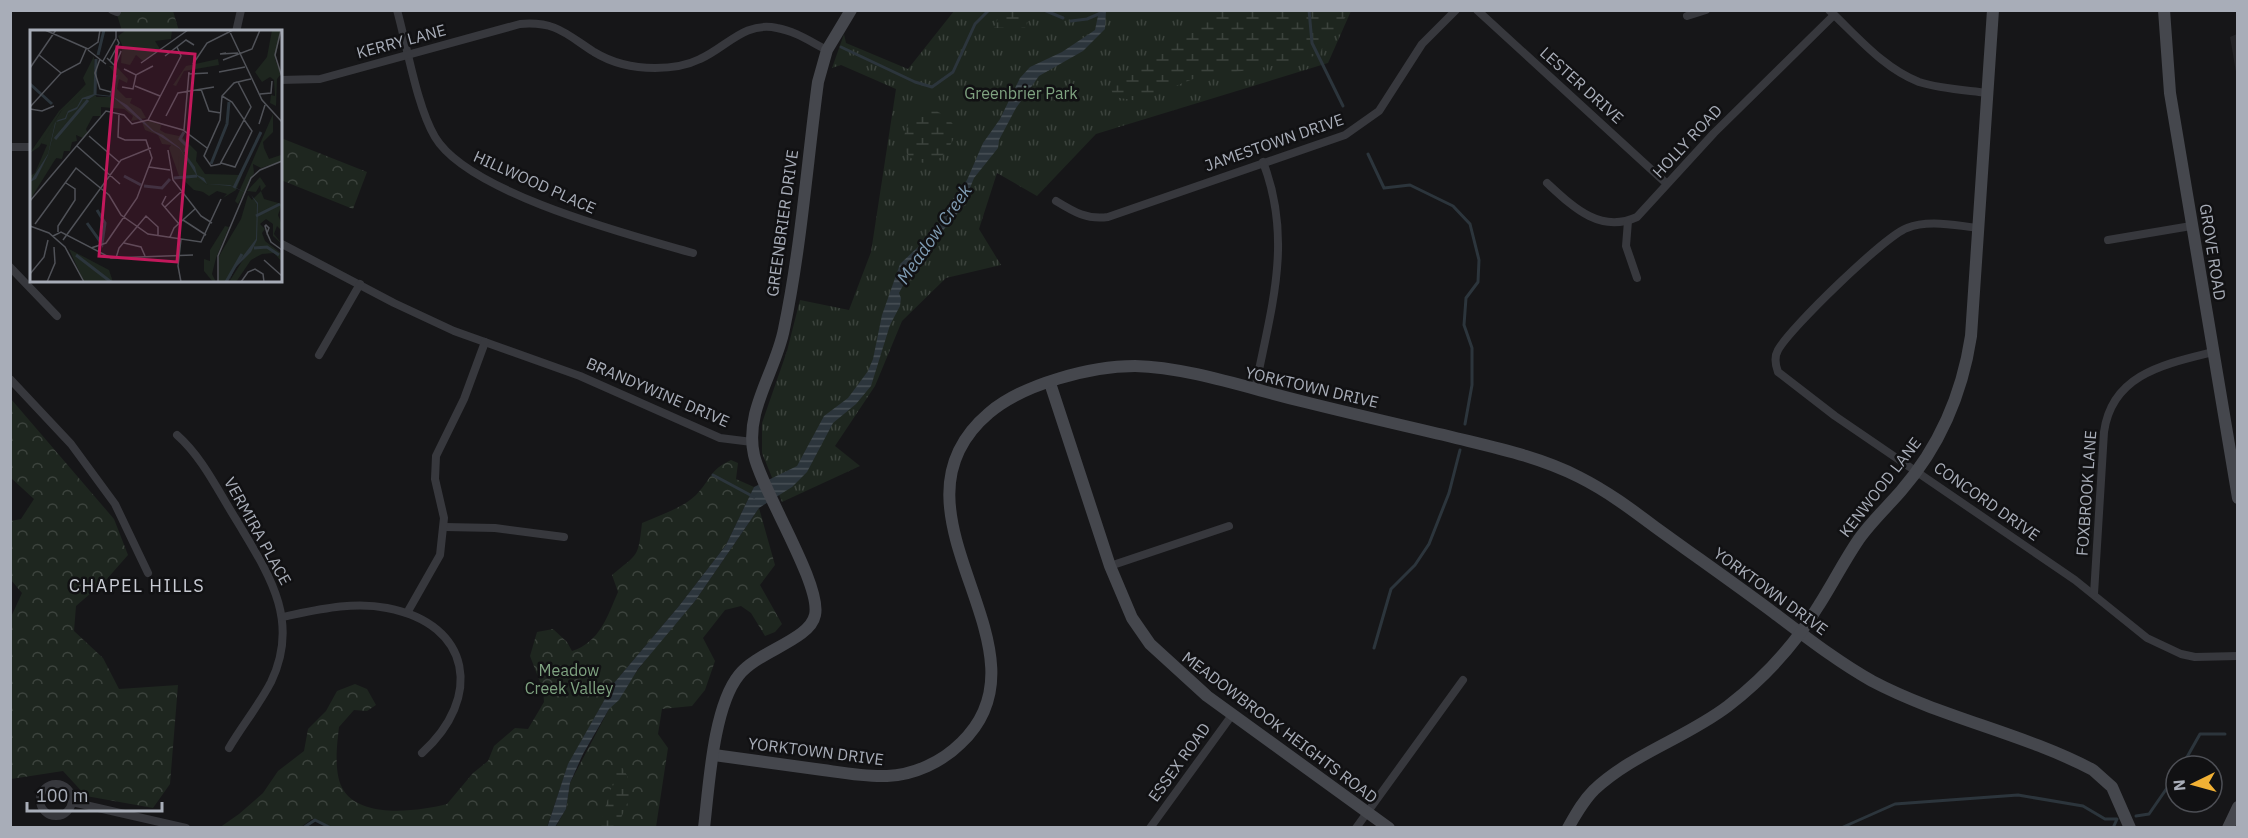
<svg xmlns="http://www.w3.org/2000/svg" width="2248" height="838" viewBox="0 0 2248 838" font-family="'IBM Plex Sans',sans-serif">
	<style>
		.built { fill: #222225 }
		.grass { fill: url(#grass-tufts) }
		.forest { fill: url(#forest-crowns) }
		.wetland { fill: url(#wetland-marsh) }
		.water { fill: url(#water-rules) }
		.lines { fill: none; stroke-linecap: round; stroke-linejoin: round }
		.stream { stroke: #2c353c; stroke-width: 3 }
		.street { stroke: #37383d; stroke-width: 8 }
		.secondary { stroke: #45474d; stroke-width: 12 }
		.labels { text-anchor: middle; dominant-baseline: central; stroke-width: 5; stroke-linejoin: round; paint-order: stroke }
		.street-label { font-size: 16px; fill: #a8adb8; stroke: #111113 }
		.park-label { font-size: 16px; fill: #7fa381; stroke: #111113 }
		.water-label { font-size: 18px; font-style: italic; fill: #7f9bb3; stroke: #111113 }
		.neighbourhood-label { font-size: 18px; letter-spacing: 1.5px; fill: #c9ccd4; stroke: #111113 }
		.inset-river { fill: none; stroke: #2c353c; stroke-width: 3 }
		.inset-road { fill: none; stroke: #505258; stroke-width: 1.5 }
		.view { fill: #c2185b; fill-opacity: 0.15; stroke: #c2185b; stroke-width: 3 }
		.inset-edge { fill: none; stroke: #a8adb8; stroke-width: 3 }
	</style>
	<defs>
		<pattern id="grass-tufts" width="24" height="20" patternUnits="userSpaceOnUse" patternTransform="scale(1.5)"><rect width="24" height="20" fill="#1e261f"/><path d="M3 7l-1-3M5 7V3M7 7l1-3M15 17l-1-3M17 17v-4M19 17l1-3" fill="none" stroke="#3c433d"/></pattern>
		<pattern id="forest-crowns" width="20" height="18" patternUnits="userSpaceOnUse" patternTransform="scale(1.5)"><rect width="20" height="18" fill="#1e261f"/><path d="M2 6a3 3 0 1 1 6 0M12 15a3 3 0 1 1 6 0" fill="none" stroke="#3c433d"/></pattern>
		<pattern id="wetland-marsh" width="20" height="14" patternUnits="userSpaceOnUse" patternTransform="scale(1.5)"><rect width="20" height="14" fill="#1e261f"/><path d="M1 5h8M5 5V1M11 12h8M15 12V8" fill="none" stroke="#3c433d"/></pattern>
		<pattern id="water-rules" width="6" height="5" patternUnits="userSpaceOnUse" patternTransform="scale(1.5)"><rect width="6" height="5" fill="#2c353c"/><path d="M0 2.5h6" fill="none" stroke="#485056"/></pattern>
	</defs>
	<rect width="100%" height="100%" fill="#161618"/>
	<path class="built" d="M2237,34H2238L2237,78L2230,37Z"/>
	<path class="grass" d="M954,11H1351L1328,63L1096,134L1037,196L997,173L979,229L1001,265L946,278L902,321L875,386L835,446L860,466L782,502L762,453V423L787,351L800,300L849,310L871,252L896,89L841,65L832,68L844,34L846,43L908,69Z"/>
	<g class="forest">
		<path d="M116,11H173L179,31H122Z"/>
		<path d="M281,138L367,172L353,209L281,180Z"/>
		<path d="M11,399L114,519L128,555L106,580L76,606L74,631L103,658L119,689L178,685L170,784L153,808L86,796L63,771L11,779V617L22,593L11,580V521L21,519L34,499L11,478Z"/>
		<path d="M731,460L738,463L736,479L754,487L726,545L679,606L614,683L568,765L547,827L335,828L312,819L301,827L219,828L239,814L263,793L278,771L304,751L308,729L326,711L337,691L355,684L367,689L376,705L367,711L354,710L339,727C337,745 333,775 344,791C363,819 420,811 447,804L473,773L488,761L494,746L515,728L528,729L544,702L543,690L530,656L537,632L553,629L567,642L572,651C600,642 607,617 618,592L612,575C638,553 638,559 642,523C660,515 681,509 696,495C711,480 709,470 731,460Z"/>
		<path d="M759,508L775,565L760,585L782,624L775,632L765,636L751,613L741,606L725,610L703,638L715,661L705,690L692,706L662,709L658,734L668,748L656,827L555,828L566,809L570,783L609,709L652,651L695,601Z"/>
	</g>
	<g class="wetland">
		<path d="M1001,11V10L1033,11L1025,28H994Z"/>
		<path d="M1215,11V10L1350,11L1318,55L1278,65L1193,79L1138,101L1114,97L1111,89C1140,55 1179,35 1215,11Z"/>
		<path d="M927,107C962,121 963,135 936,162C893,170 896,122 927,107Z"/>
		<path d="M619,764C639,786 627,804 617,827H599Z"/>
	</g>
	<path class="water" d="M1099,11H1106L1105,29L1083,51L1039,76L1016,108L999,140L998,148L974,178L962,208L915,263L899,293L901,298L900,306L890,325L871,386L856,404L833,423L807,472L792,487L759,508L695,601L638,669L619,700L609,709L583,754L570,783L566,809L555,827L547,828L568,764L614,683L679,606L726,545L754,487L797,466L824,416L848,398L868,371L873,359L882,315L900,264L936,230L945,210L967,180L983,143L1000,119L1020,78L1030,67L1062,52L1095,30Z"/>
	<g class="lines">
		<g class="stream">
			<path d="M1044,10L1063,18"/>
			<path d="M1309,10L1312,43L1343,106"/>
			<path d="M1071,21L1087,19L1101,13"/>
			<path d="M841,47L915,82L932,87L953,72L975,24L989,10"/>
			<path d="M1368,154L1384,188L1410,185L1453,206L1470,224L1479,260L1478,282L1466,298L1464,325L1472,348V385L1465,424"/>
			<path d="M713,475L754,497"/>
			<path d="M1374,648L1391,589L1415,565L1429,544L1449,493L1460,450"/>
			<path d="M2182,766L2200,734H2225"/>
			<path d="M2136,816L2149,814L2176,775"/>
			<path d="M303,828L315,820L331,828"/>
			<path d="M1841,828L1895,804L2018,795L2083,806L2105,819H2117L2113,828"/>
		</g>
		<g class="street">
			<path d="M112,10L117,12"/>
			<path d="M397,10C407,46 417,107 435,137C468,193 630,235 693,253"/>
			<path d="M1477,10L1666,183"/>
			<path d="M1829,10C1857,36 1883,68 1919,82C1941,89 1965,90 1988,93"/>
			<path d="M1687,16L1706,10"/>
			<path d="M236,32L241,10"/>
			<path d="M280,80L320,79L520,24C556,21 566,34 594,52C612,63 634,68 655,68C670,68 686,66 700,59C727,47 744,21 777,28C795,31 811,42 827,50"/>
			<path d="M10,147H32"/>
			<path d="M1547,183C1573,207 1600,234 1637,217L1714,133L1834,15"/>
			<path d="M1056,201C1074,212 1087,220 1108,217L1345,135L1379,111L1422,44L1456,10"/>
			<path d="M1628,221L1626,246L1637,278"/>
			<path d="M1980,228C1957,226 1929,219 1907,228C1885,236 1790,328 1778,350C1774,357 1775,364 1778,372L1835,416L2075,580L2147,638L2181,654L2195,657L2238,656"/>
			<path d="M2108,240L2191,226"/>
			<path d="M280,243L394,303L454,331L580,376L720,438L752,442"/>
			<path d="M10,267L57,316"/>
			<path d="M319,355L360,284"/>
			<path d="M10,379L71,444L115,504L148,573"/>
			<path d="M1255,390C1270,311 1294,242 1263,162"/>
			<path d="M177,435C203,458 218,491 237,521C268,573 301,620 271,682C259,705 242,726 229,748"/>
			<path d="M445,527L495,528L564,537"/>
			<path d="M1110,566L1229,526"/>
			<path d="M2094,594L2104,432C2112,374 2165,364 2213,352"/>
			<path d="M407,613L440,555L444,518L435,479L436,456L464,399L485,342"/>
			<path d="M282,617C317,610 352,601 387,608C472,624 483,698 422,753"/>
			<circle cx="56" cy="800" r="16"/>
			<path d="M72,802L186,828"/>
			<path d="M1150,828L1232,715"/>
			<path d="M1356,828L1463,680"/>
		</g>
		<g class="secondary">
			<path d="M2164,10L2170,93L2238,498"/>
			<path d="M1050,383L1110,566L1132,618L1150,644L1207,696L1389,828"/>
			<path d="M714,755C751,760 787,765 823,770C844,773 866,777 887,776C914,775 942,762 961,743C1061,648 872,512 989,413C1023,384 1091,366 1135,366C1188,367 1254,390 1305,402C1353,414 1401,425 1448,436C1492,447 1538,456 1579,477C1607,491 1631,509 1655,527C1695,556 1735,584 1774,613C1806,637 1838,662 1872,681C1942,718 2023,733 2093,770L2112,787L2130,828"/>
			<path d="M704,828C709,786 713,707 739,675C758,651 810,640 815,615C822,585 762,491 754,455C744,411 776,371 784,329C801,248 807,164 818,82L827,50L851,10"/>
			<path d="M1568,828C1576,814 1583,801 1594,790C1632,754 1686,738 1728,706C1764,678 1795,645 1819,605C1833,583 1844,561 1859,539C1871,522 1887,507 1901,491C1940,446 1962,395 1971,336L1993,10"/>
			<path d="M2228,828L2238,807"/>
		</g>
	</g>
	<g class="labels">
		<g class="street-label">
			<text transform="translate(401 41) rotate(-15)">KERRY LANE</text>
			<text transform="translate(1582 85) rotate(42)">LESTER DRIVE</text>
			<text transform="translate(1687 141) rotate(-47)">HOLLY ROAD</text>
			<text transform="translate(1274 142) rotate(-19)">JAMESTOWN DRIVE</text>
			<text transform="translate(535 182) rotate(24)">HILLWOOD PLACE</text>
			<text transform="translate(782 223) rotate(-82)">GREENBRIER DRIVE</text>
			<text transform="translate(2213 252) rotate(81)">GROVE ROAD</text>
			<text transform="translate(1312 387) rotate(13)">YORKTOWN DRIVE</text>
			<text transform="translate(658 392) rotate(23)">BRANDYWINE DRIVE</text>
			<text transform="translate(1880 487) rotate(-52)">KENWOOD LANE</text>
			<text transform="translate(2086 493) rotate(-86)">FOXBROOK LANE</text>
			<text transform="translate(1987 501) rotate(35)">CONCORD DRIVE</text>
			<text transform="translate(258 531) rotate(61)">VERMIRA PLACE</text>
			<text transform="translate(1771 591) rotate(36)">YORKTOWN DRIVE</text>
			<text transform="translate(1280 727) rotate(37)">MEADOWBROOK HEIGHTS ROAD</text>
			<text transform="translate(816 751) rotate(7)">YORKTOWN DRIVE</text>
			<text transform="translate(1179 762) rotate(-54)">ESSEX ROAD</text>
		</g>
		<g class="park-label">
			<text x="1021" y="93">Greenbrier Park</text>
			<text x="569" y="670">Meadow<tspan x="569" dy="18">Creek Valley</tspan></text>
		</g>
		<g class="water-label">
			<text transform="translate(934 234) rotate(-55)">Meadow Creek</text>
		</g>
		<g class="neighbourhood-label">
			<text x="137" y="585">CHAPEL HILLS</text>
		</g>
	</g>
	<g transform="translate(30 30)">
		<rect width="252" height="252" fill="#161618"/>
		<path d="M58,46L70,76L7,151L0,170V146L5,143L17,115L10,113L34,77L56,54ZM120,91L131,95L130,100L135,103L149,106L154,102L152,107L167,122L166,131L175,144L212,145L206,160L193,168L197,164L187,161L179,166L149,146L139,118L141,115L132,114L128,105L115,100L112,92Z" fill="#1e261f"/>
		<path d="M96,0H142L141,9L125,11L130,19L113,31L106,25L100,35L91,33L92,15L88,6ZM242,0H251L245,29L251,44L247,49L246,76L240,73L241,65L245,66L244,50L240,47L232,52L225,42L237,27ZM64,26L65,62L57,60L31,81L9,117L0,123L29,81L56,55L53,48ZM188,29L189,35L154,41L146,56L143,55L156,36ZM79,36H86L98,49L97,53L89,49L87,59L96,68H102L100,73L111,79L116,88L101,91L103,86L94,79L71,77V86H63L56,99L58,104L53,108L46,105L47,111L42,112L40,121H34L32,129L26,128L0,170V153L14,137L20,116L40,86L62,67H82L87,46ZM243,84V102L233,112L234,118L239,129L251,125L252,131L231,138L223,134L224,143L208,174L205,171ZM230,147L236,156L231,161L234,169L252,174L248,185L252,195V201L247,196L244,204L252,214L243,206V194L236,189L230,194L235,199L232,203L235,211L252,224V232L244,223L232,224L221,230L206,252H199L216,225L203,239L198,252H188L189,226L211,189L218,165L222,170L231,161L230,155L226,162L217,161ZM195,196L199,197L186,228L182,244L186,252H183L174,241V229L180,231V220ZM39,219L79,240L83,252H54Z" fill="#1e261f"/>
		<path d="M148,126L165,148L179,156V163L164,160L149,146Z" fill="#1e261f"/>
		<path d="M64,64L82,66L97,75L124,101L133,105L150,118L154,125L157,126L165,137L167,145L174,148L177,154L200,155L221,165L228,173L227,210L221,222L204,239L199,252L203,239L226,209L227,174L221,165L201,156L177,154L167,146L150,119L122,101L83,67L65,65L59,69H53L47,79L38,83L36,89L26,92L18,125L6,149L0,152L18,124L25,93L28,90L35,88L38,81L47,77L52,68Z" fill="#2c353c"/>
		<path class="inset-river" d="M68,25L74,0M0,54L22,74M65,65L66,29M81,66L86,45M154,102L150,109L157,116L155,122M25,109L58,70M181,134L197,94L199,72M94,146L111,155M144,148L167,146M114,156L132,158L140,149M204,158L231,102M226,186L250,174M57,193L72,214L75,193L67,180M224,218L237,217L249,225M46,225L81,252M196,252L212,224"/>
		<path class="inset-road" d="M15,0L58,19M199,0L232,70L252,92M251,0L245,25L252,47M58,19L68,12L70,0M58,20L76,34M196,23L190,24L208,23M9,25L31,43M135,26L156,10L164,15M77,28L85,36L91,21L90,24M70,29L65,43L70,59L81,62M80,30L89,13L87,9M193,30L222,19L230,0M73,31L86,8V0M111,33L158,0M163,34L177,13L203,0M0,38L26,0M94,39L106,45L123,36M189,42L215,37M158,44L178,43M208,52L221,77L190,134L181,136L174,126L190,90L192,66L204,53L207,52H208L216,50L221,49M105,56L130,66M92,57L103,59L106,45M171,59L179,81L191,83M230,64L241,63L242,51M0,77L31,43L50,33L56,19M0,79L12,81L24,76M136,86L148,63L184,57M118,90L151,26L147,17M229,94L235,75M154,100L159,42M59,106L89,132M47,116L90,154M138,120L143,150L171,186L182,193M191,133L205,137L222,101L202,72L192,66M119,137L140,140M136,166L132,174L149,194M0,171L76,81L94,85L102,94L118,90L153,100L177,118M135,177L153,160M153,190L176,205M5,194L46,138L79,165L91,185L118,204L171,212L191,169M236,195L239,198L237,203L235,196ZM0,196L19,203L35,217L54,252M28,202V196L45,170V159L36,153M237,203L241,212L252,220M23,206L31,202L81,228L163,225M140,207L144,198L165,179M33,210L91,130L121,118M94,213L111,217L115,226M61,218L76,213L107,168L122,128L116,110H95L88,107L89,84M86,228L89,218L116,186L128,197V206M234,230L252,246M0,244L14,227L18,210M17,252L25,233L24,217M151,252L148,236L151,209M188,252V226L221,148L230,140L252,131M211,252L218,242L225,239L233,244L234,252"/>
		<path class="view" d="M87,17L165,24L147,232L69,226Z"/>
		<rect width="252" height="252" class="inset-edge"/>
	</g>
	<rect width="2248" height="838" fill="none" stroke="#a8adb8" stroke-width="24"/>
	<g transform="translate(2194 784) rotate(265)"><circle r="28" fill="#111113" stroke="#4d4f55" stroke-width="1.5"/>
	<path d="M0-4.5L10 22L0 15L-10 22Z" fill="#f2b134"/>
	<text y="-9" font-size="16" font-weight="bold" text-anchor="middle" fill="#a8adb8">N</text>
	</g>
	<path d="M27 802v9h135v-9" fill="none" stroke="#a8adb8" stroke-width="3"/>
	<text x="36" y="802" font-size="18" fill="#a8adb8" stroke="#111113" stroke-width="4.5" paint-order="stroke">100 m</text>
</svg>
